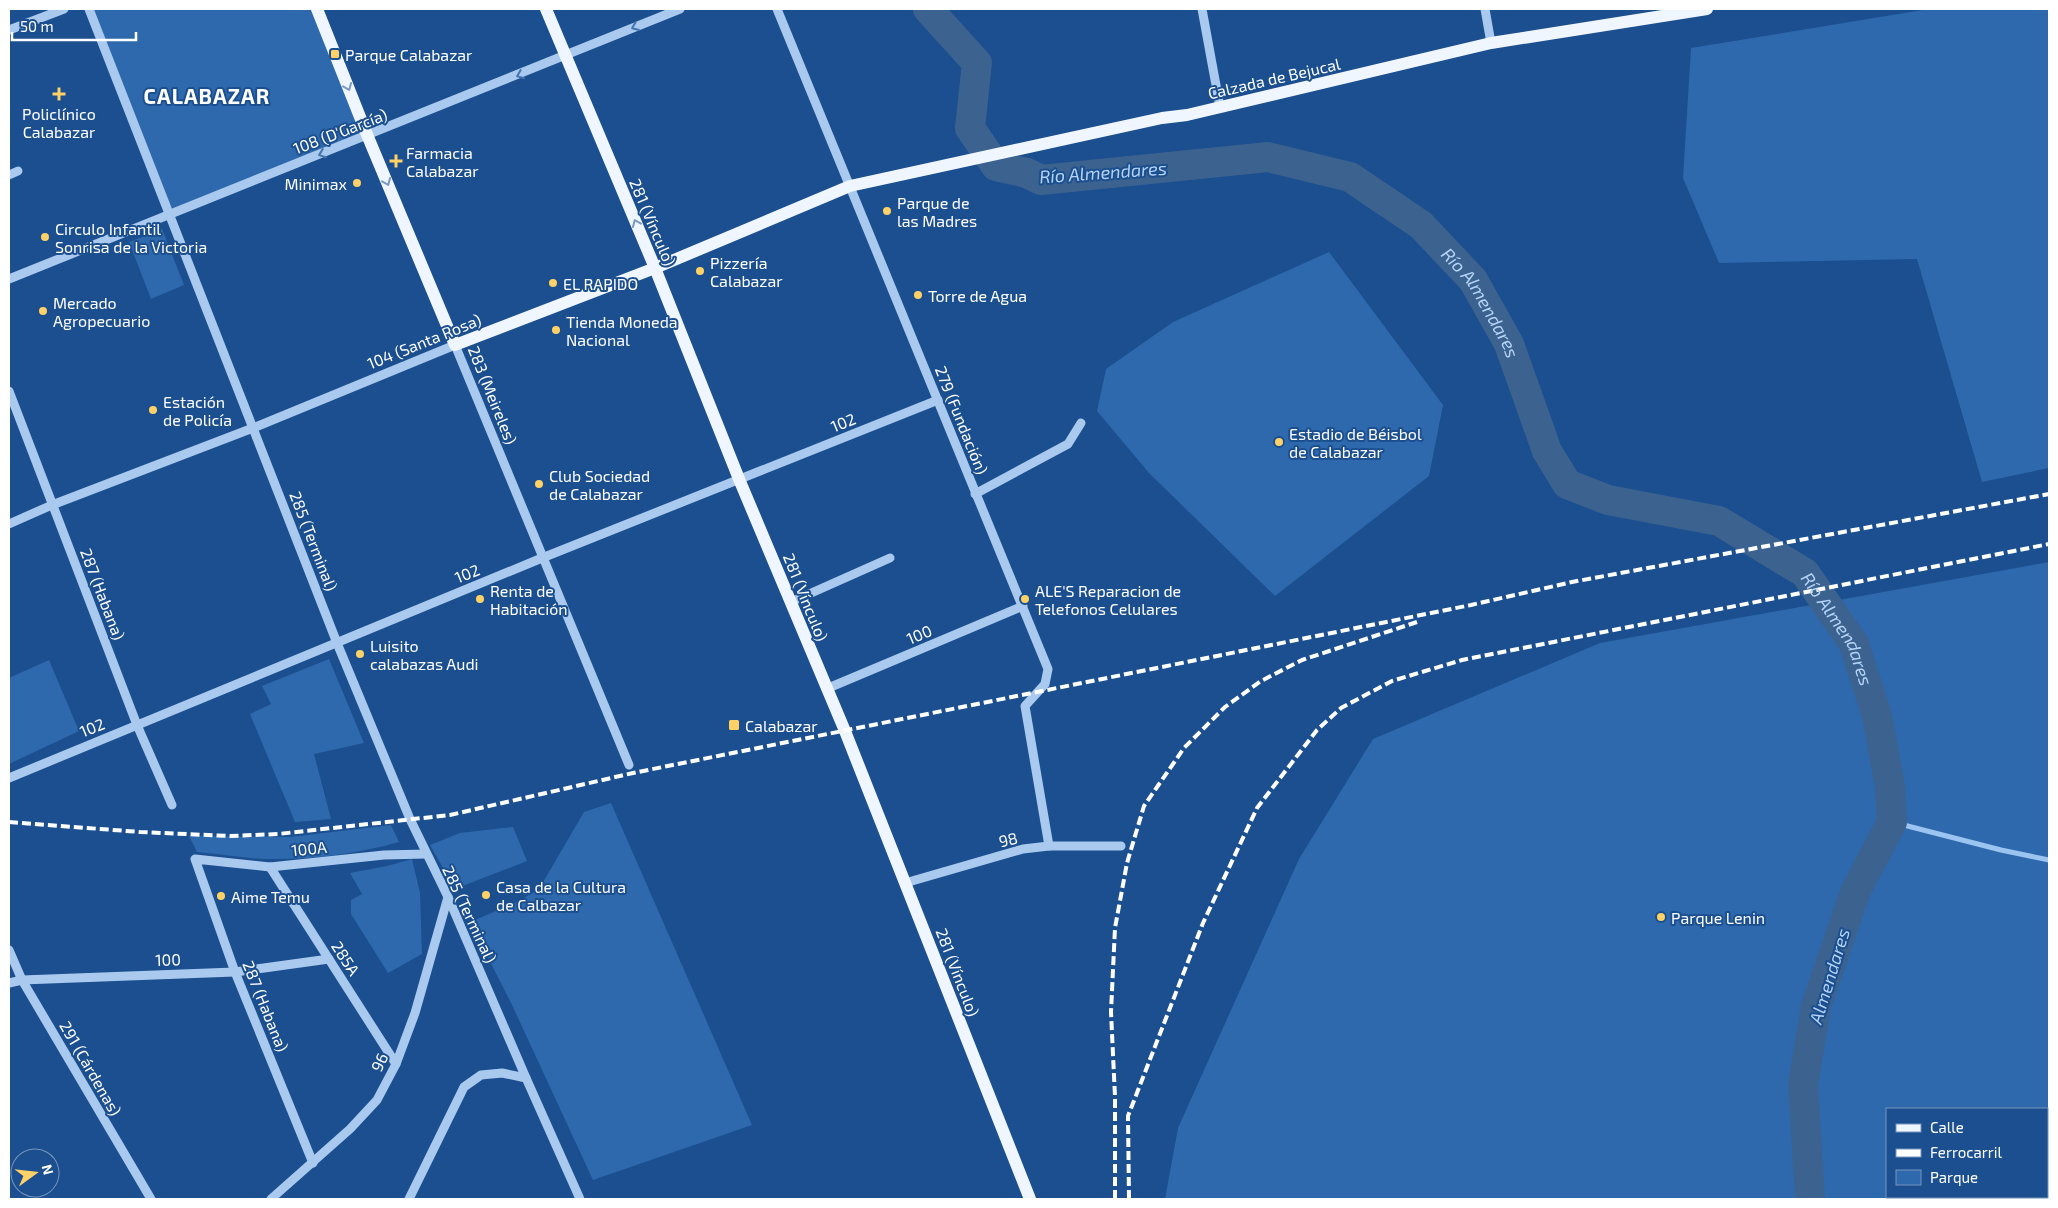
<svg xmlns="http://www.w3.org/2000/svg" width="2058" height="1208" viewBox="0 0 2058 1208" font-family="'Exo 2',sans-serif">
	<style>
		.green { fill: #2e69ad; fill-rule: evenodd }
		.lines { fill: none; stroke-linecap: round; stroke-linejoin: round }
		.stream { stroke: #9cc4f0; stroke-width: 5 }
		.river { stroke: #3c6290; stroke-width: 30 }
		.minor { stroke: #a9c9ee; stroke-width: 9 }
		.major { stroke: #f0f6ff; stroke-width: 12 }
		.rail { stroke: #fff; stroke-width: 4; stroke-dasharray: 9 4; stroke-linecap: butt }
		.oneway { stroke: #4674ac }
		.oneway2 { stroke: #7b9ac1 }
		.poi-dot { fill: #ffd166; stroke: #1b4f8f; stroke-width: 2 }
		.labels { text-anchor: middle; dominant-baseline: central; stroke-width: 4; stroke-linejoin: round; paint-order: stroke }
		.poi-label { font-size: 16px; fill: #fff; stroke: #1b4f8f; text-anchor: start }
		.street-label { font-size: 16px; fill: #fff; stroke: #1b4f8f }
		.water-label { font-size: 18px; font-style: italic; fill: #b5d3f5; stroke: #1b4f8f }
		.district-label { font-size: 21px; font-weight: bold; letter-spacing: 1px; fill: #fff; stroke: #1b4f8f }
	</style>
	<rect width="100%" height="100%" fill="#1b4f8f"/>
	<g class="green">
		<path d="M89,9H317L368,137L170,213Z"/>
		<path d="M1929,9H2049V468L1982,482L1917,259L1719,263L1683,178L1691,48Z"/>
		<path d="M162,229L184,285L151,299L129,242Z"/>
		<path d="M1329,252L1443,405L1429,476L1275,596L1149,473L1097,411L1106,369L1173,322Z"/>
		<path d="M2049,562V1199H1165L1178,1128L1299,859L1373,739L1600,643ZM1887,1109H2047V1197H1887Z"/>
		<path d="M329,659L364,743L314,754L331,819L295,822L250,714L271,704L262,686Z"/>
		<path d="M49,660L79,731L9,764V678Z"/>
		<path d="M611,803L752,1125L593,1180L512,1005L470,922L517,902L539,889L584,812Z"/>
		<path d="M391,825L399,842C357,854 310,860 266,859C243,858 219,854 197,852L189,836L290,837Z"/>
		<path d="M513,827L527,861L455,889L430,845L460,833Z"/>
		<path d="M412,859L420,893L422,954L388,973L351,914V900L362,894L350,873L387,866Z"/>
	</g>
	<g class="lines">
		<path class="stream" d="M1892,822L2001,850L2049,860"/>
		<path class="river" id="s1" d="M928,9L977,63L970,128L996,166L1027,173L1041,180L1268,157L1350,177L1421,225L1473,280L1509,344L1547,451L1567,484L1608,500L1719,521L1805,573L1854,644L1877,716L1890,787L1892,822L1856,890L1816,1006L1803,1084L1810,1199"/>
		<g class="minor">
			<path d="M89,9L337,643L410,819L448,897L526,1078"/>
			<path d="M777,9L1048,669L1045,684L1025,706L1049,846"/>
			<path d="M1202,9L1220,107"/>
			<path d="M1485,9L1491,43"/>
			<path d="M9,30L64,9"/>
			<path d="M9,175L18,171"/>
			<path d="M9,279C232,188 457,101 680,9"/>
			<path d="M9,391L137,725L172,805"/>
			<path d="M975,494L1068,444L1081,423"/>
			<path d="M9,524L52,505L253,428L455,345L629,765"/>
			<path d="M791,602L890,558"/>
			<path d="M826,689L1023,606"/>
			<path d="M9,778L542,558L938,400"/>
			<path d="M270,867L396,1064"/>
			<path d="M905,883L1023,849L1049,846H1121"/>
			<path d="M9,950L22,980L151,1199"/>
			<path d="M9,983L22,980L235,972L329,959"/>
			<path d="M313,1163L235,972L195,859L270,867L384,855L426,854"/>
			<path d="M271,1199L350,1129L377,1100L396,1064L415,1013L448,897"/>
			<path d="M409,1199L464,1087L481,1075L502,1073L526,1078L580,1199"/>
		</g>
		<g class="major">
			<path d="M317,9L368,137L455,345L655,268L850,186L1162,118L1187,115L1491,43L1707,9"/>
			<path d="M546,9L655,268L739,479L845,731L1030,1199"/>
		</g>
		<g class="rail">
			<path d="M9,822L140,832L230,836L278,834L450,815L633,773L1471,605L1572,582L2049,494"/>
			<path d="M1115,1199V1097L1111,1012L1115,928L1127,863L1144,806L1184,748L1225,707L1261,681L1302,660L1417,622"/>
			<path d="M1129,1199L1128,1116L1203,923L1257,808L1317,730L1341,708L1392,681L1462,660L2049,544"/>
		</g>
	</g>
	<defs><path id="oneway-chevron" d="M-2-3.5L2.5 0L-2 3.5" fill="none" stroke-width="1.6" stroke-linecap="round" stroke-linejoin="round" transform="scale(1.25)"/></defs>
	<g class="oneway">
		<use href="#oneway-chevron" transform="translate(635 27) rotate(157)"/>
		<use href="#oneway-chevron" transform="translate(520 75) rotate(158)"/>
		<use href="#oneway-chevron" transform="translate(322 154) rotate(159)"/>
	</g>
	<g class="oneway2">
		<use href="#oneway-chevron" transform="translate(348 87) rotate(68)"/>
		<use href="#oneway-chevron" transform="translate(387 182) rotate(67)"/>
		<use href="#oneway-chevron" transform="translate(636 223) rotate(-113)"/>
	</g>
	<g class="poi-dot">
		<rect x="330" y="49" width="10" height="10" rx="2.5"/>
		<path d="M56.5 86.5h5v5h5v5h-5v5h-5v-5h-5v-5h5z"/>
		<path d="M393.5 153.5h5v5h5v5h-5v5h-5v-5h-5v-5h5z"/>
		<circle cx="357" cy="183" r="5"/>
		<circle cx="887" cy="211" r="5"/>
		<circle cx="45" cy="237" r="5"/>
		<circle cx="700" cy="271" r="5"/>
		<circle cx="553" cy="283" r="5"/>
		<circle cx="918" cy="295" r="5"/>
		<circle cx="43" cy="311" r="5"/>
		<circle cx="556" cy="330" r="5"/>
		<circle cx="153" cy="410" r="5"/>
		<circle cx="1279" cy="442" r="5"/>
		<circle cx="539" cy="484" r="5"/>
		<circle cx="480" cy="599" r="5"/>
		<circle cx="1025" cy="599" r="5"/>
		<circle cx="360" cy="654" r="5"/>
		<rect x="728" y="719" width="12" height="12" rx="2.5"/>
		<circle cx="486" cy="895" r="5"/>
		<circle cx="221" cy="896" r="5"/>
		<circle cx="1661" cy="917" r="5"/>
	</g>
	<g class="labels">
		<g class="poi-label">
			<text x="345" y="54">Parque Calabazar</text>
			<text x="59" y="113" text-anchor="middle">Policlínico<tspan x="59" dy="18">Calabazar</tspan></text>
			<text x="406" y="152">Farmacia<tspan x="406" dy="18">Calabazar</tspan></text>
			<text x="347" y="183" text-anchor="end">Minimax</text>
			<text x="897" y="202">Parque de<tspan x="897" dy="18">las Madres</tspan></text>
			<text x="55" y="228">Circulo Infantil<tspan x="55" dy="18">Sonrisa de la Victoria</tspan></text>
			<text x="710" y="262">Pizzería<tspan x="710" dy="18">Calabazar</tspan></text>
			<text x="563" y="283">EL RAPIDO</text>
			<text x="928" y="295">Torre de Agua</text>
			<text x="53" y="302">Mercado<tspan x="53" dy="18">Agropecuario</tspan></text>
			<text x="566" y="321">Tienda Moneda<tspan x="566" dy="18">Nacional</tspan></text>
			<text x="163" y="401">Estación<tspan x="163" dy="18">de Policía</tspan></text>
			<text x="1289" y="433">Estadio de Béisbol<tspan x="1289" dy="18">de Calabazar</tspan></text>
			<text x="549" y="475">Club Sociedad<tspan x="549" dy="18">de Calabazar</tspan></text>
			<text x="490" y="590">Renta de<tspan x="490" dy="18">Habitación</tspan></text>
			<text x="1035" y="590">ALE'S Reparacion de<tspan x="1035" dy="18">Telefonos Celulares</tspan></text>
			<text x="370" y="645">Luisito<tspan x="370" dy="18">calabazas Audi</tspan></text>
			<text x="745" y="725">Calabazar</text>
			<text x="496" y="886">Casa de la Cultura<tspan x="496" dy="18">de Calbazar</tspan></text>
			<text x="231" y="896">Aime Temu</text>
			<text x="1671" y="917">Parque Lenin</text>
		</g>
		<g class="street-label">
			<text transform="translate(1274 78) rotate(-13)">Calzada de Bejucal</text>
			<text transform="translate(340 131) rotate(-21)">108 (D'García)</text>
			<text transform="translate(653 222) rotate(67)">281 (Vínculo)</text>
			<text transform="translate(424 341) rotate(-22)">104 (Santa Rosa)</text>
			<text transform="translate(493 395) rotate(68)">283 (Meireles)</text>
			<text transform="translate(962 420) rotate(68)">279 (Fundación)</text>
			<text transform="translate(843 422) rotate(-22)">102</text>
			<text transform="translate(314 541) rotate(69)">285 (Terminal)</text>
			<text transform="translate(467 573) rotate(-22)">102</text>
			<text transform="translate(103 594) rotate(69)">287 (Habana)</text>
			<text transform="translate(806 597) rotate(68)">281 (Vínculo)</text>
			<text transform="translate(919 634) rotate(-23)">100</text>
			<text transform="translate(92 727) rotate(-22)">102</text>
			<text transform="translate(1008 839) rotate(-14)">98</text>
			<text transform="translate(309 848) rotate(-6)">100A</text>
			<text transform="translate(470 914) rotate(65)">285 (Terminal)</text>
			<text transform="translate(346 958) rotate(57)">285A</text>
			<text transform="translate(168 959) rotate(-2)">100</text>
			<text transform="translate(958 972) rotate(69)">281 (Vínculo)</text>
			<text transform="translate(266 1006) rotate(68)">287 (Habana)</text>
			<text transform="translate(379 1062) rotate(-64)">96</text>
			<text transform="translate(91 1068) rotate(60)">291 (Cárdenas)</text>
		</g>
		<g class="water-label">
			<text transform="translate(1103 172) rotate(-4)">Río Almendares</text>
			<text stroke="none"><textPath href="#s1" startOffset="729">Río Almendares</textPath></text>
			<text stroke="none"><textPath href="#s1" startOffset="1254">Río Almendares</textPath></text>
			<text transform="translate(1829 976) rotate(-73)">Almendares</text>
		</g>
		<g class="district-label">
			<text x="207" y="95">CALABAZAR</text>
		</g>
	</g>
	<rect width="2058" height="1208" fill="none" stroke="#ffffff" stroke-width="20"/>
	<rect x="1886" y="1108" width="162" height="90" fill="#1b4f8f" stroke="#7695bc"/>
	<rect x="1896" y="1124" width="25" height="8" fill="#f0f6ff" stroke="#7695bc"/>
	<text x="1930" y="1133" font-size="15" fill="#ffffff">Calle</text>
	<rect x="1896" y="1149" width="25" height="8" fill="#ffffff" stroke="#7695bc"/>
	<text x="1930" y="1158" font-size="15" fill="#ffffff">Ferrocarril</text>
	<rect x="1896" y="1170" width="25" height="15" fill="#2e69ad" stroke="#7695bc"/>
	<text x="1930" y="1183" font-size="15" fill="#ffffff">Parque</text>
	<g transform="translate(35 1173) rotate(75)"><circle r="24" fill="#1b4f8f" stroke="#7695bc"/>
	<path d="M0-4L9 19L0 12L-9 19Z" fill="#ffd166"/>
	<text y="-8" font-size="14" font-weight="bold" text-anchor="middle" fill="#ffffff">N</text>
	</g>
	<path d="M12 32v8h124v-8" fill="none" stroke="#ffffff" stroke-width="2.5"/>
	<text x="20" y="32" font-size="15" fill="#ffffff" stroke="#1b4f8f" stroke-width="4" paint-order="stroke">50 m</text>
</svg>
